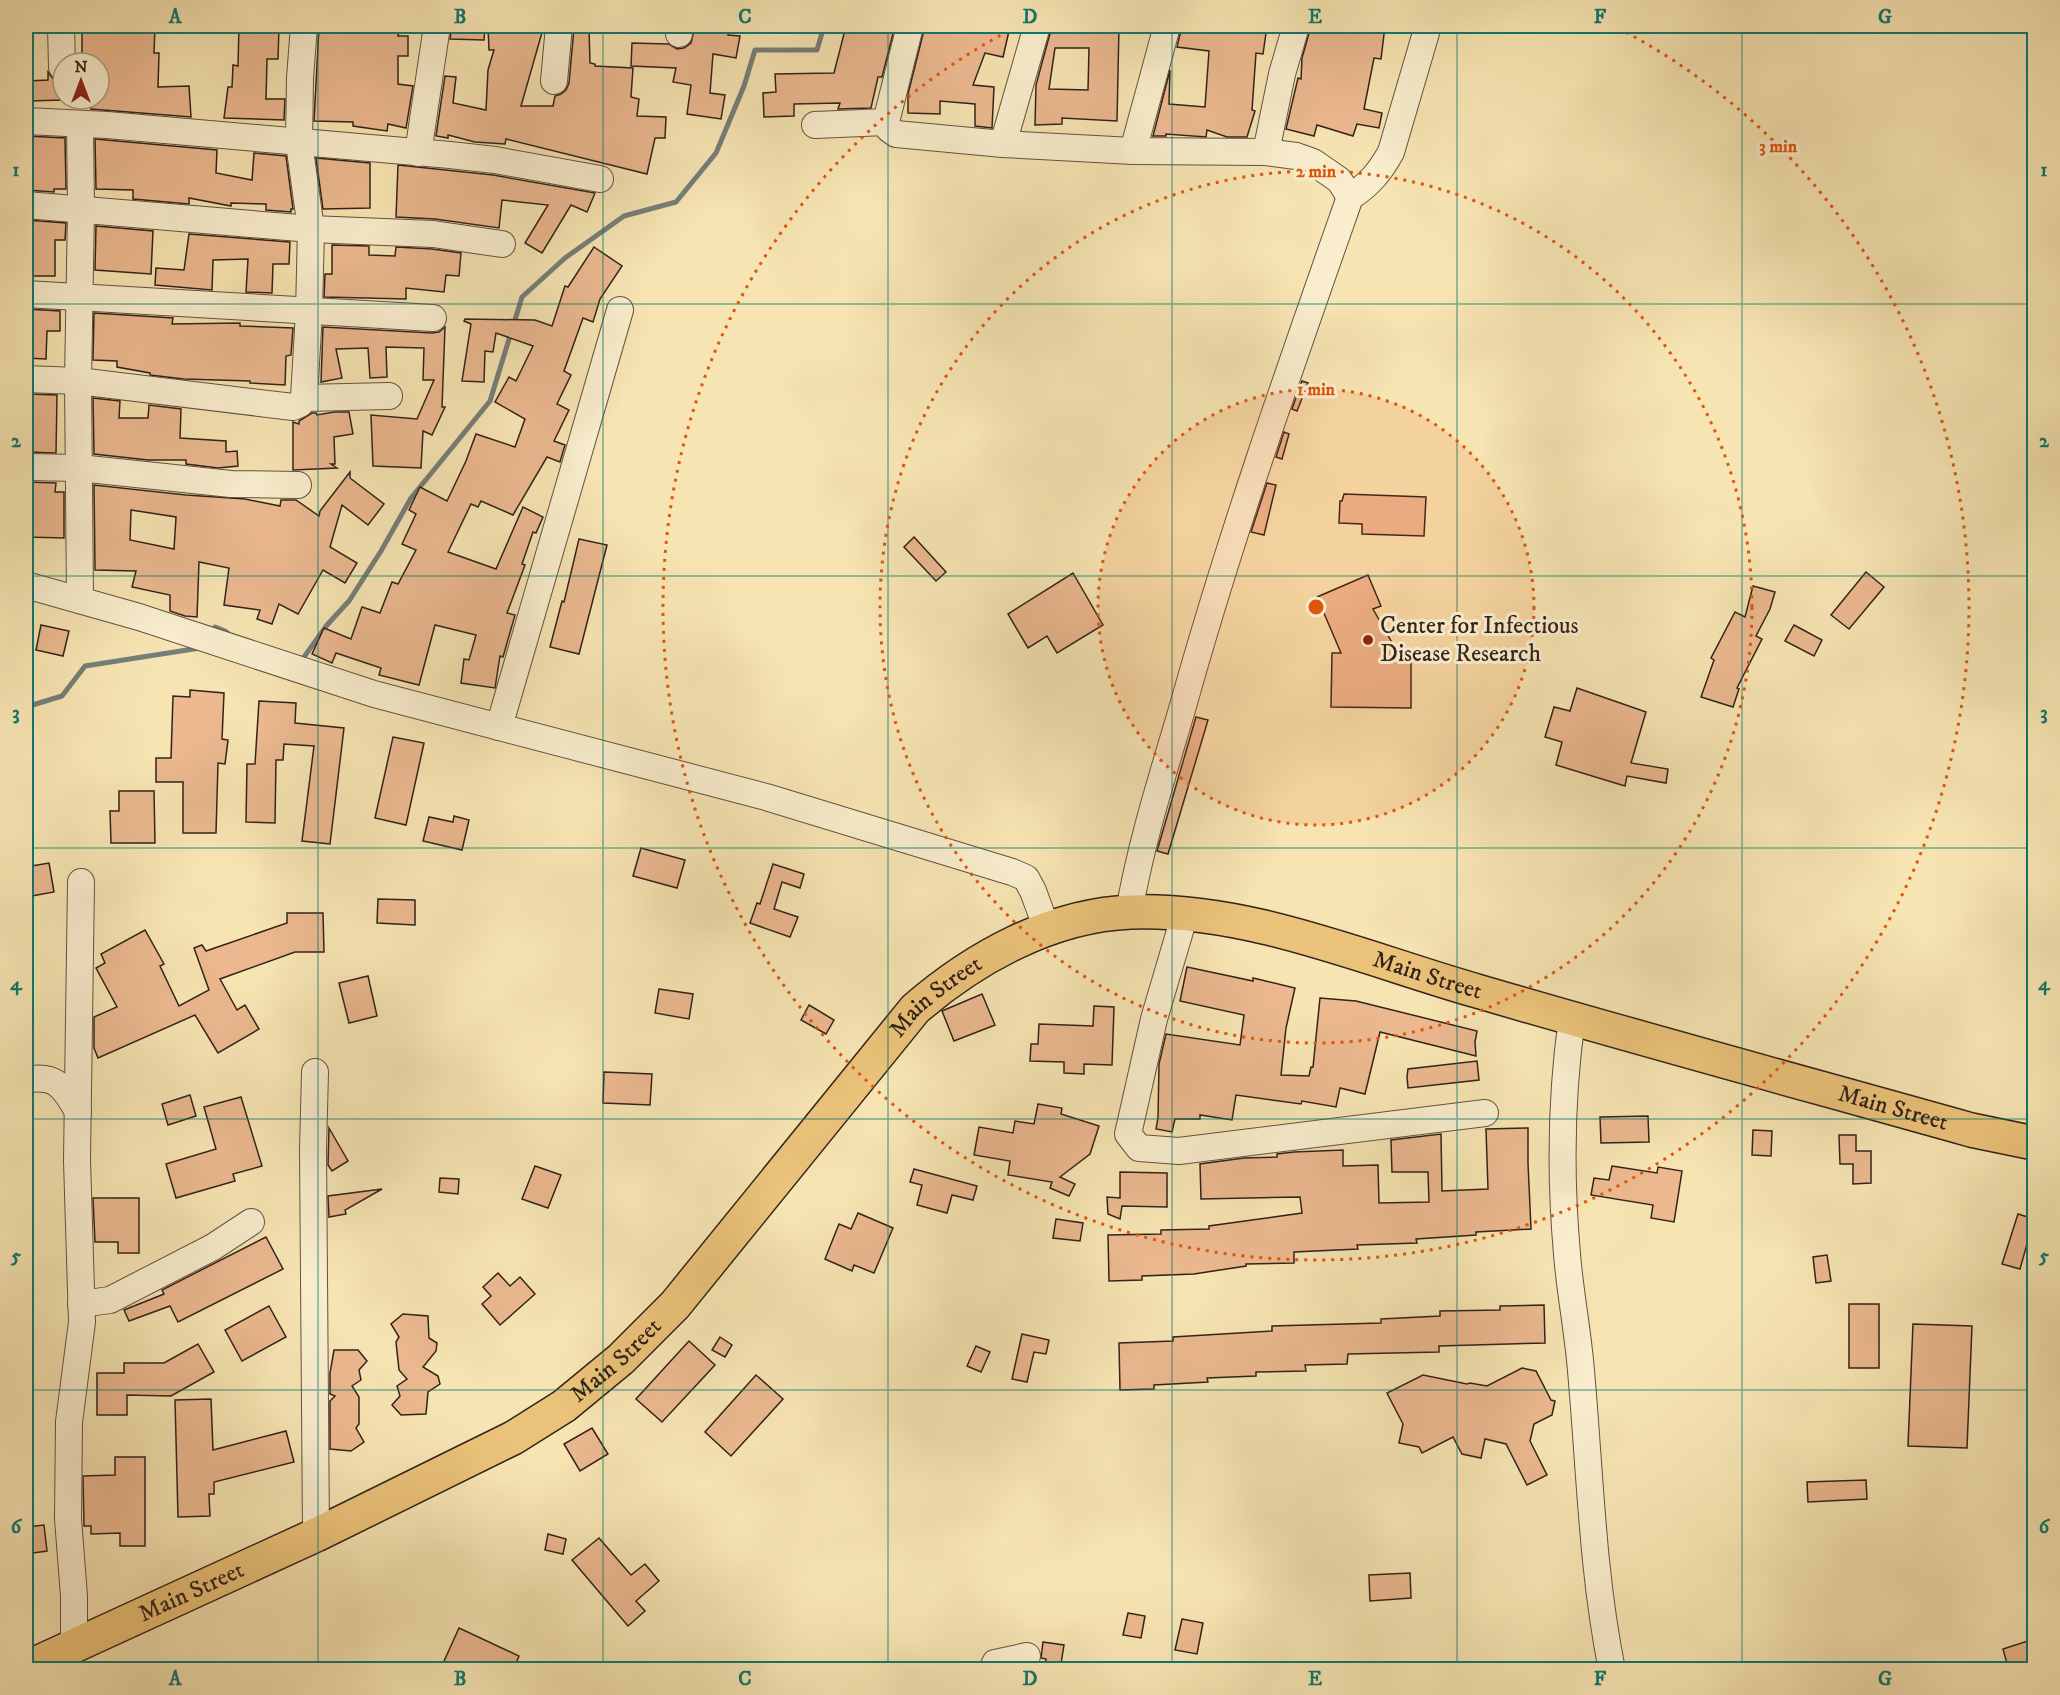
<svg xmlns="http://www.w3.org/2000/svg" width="2060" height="1695" viewBox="0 0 2060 1695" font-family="'IM FELL DW Pica',serif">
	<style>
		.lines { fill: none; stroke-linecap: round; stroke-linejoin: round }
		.stream { stroke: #767e79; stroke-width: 5 }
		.building { fill: #ebb88f; stroke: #32221a; stroke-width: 1.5; fill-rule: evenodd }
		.minor-casing { stroke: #635240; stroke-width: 28 }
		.major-casing { stroke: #32221a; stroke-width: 36 }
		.minor { stroke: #f9edcd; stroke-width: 26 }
		.major { stroke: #ebc279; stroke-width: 33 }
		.grid { fill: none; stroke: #0f766e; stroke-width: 1.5; stroke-opacity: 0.55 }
		.ring { fill: none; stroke: #df560d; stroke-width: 3; stroke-dasharray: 3 6 }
		.poi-dot { fill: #8f2418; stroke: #f9edcd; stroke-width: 2 }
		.labels { text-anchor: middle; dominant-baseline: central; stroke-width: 6; stroke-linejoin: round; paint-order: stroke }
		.poi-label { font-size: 24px; fill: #32221a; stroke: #f9edcd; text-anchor: start }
		.street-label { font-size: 24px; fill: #32221a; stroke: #f9edcd }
		.centre { fill: #df560d; stroke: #f9edcd; stroke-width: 3 }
		.ring-label { font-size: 18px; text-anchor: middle; font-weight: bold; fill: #df560d; stroke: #f9edcd; stroke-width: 6; stroke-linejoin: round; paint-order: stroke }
		.neatline { fill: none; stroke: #0f766e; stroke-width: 2 }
		.grid-label { font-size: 20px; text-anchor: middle; font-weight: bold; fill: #0f766e }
	</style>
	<rect width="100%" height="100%" fill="#f6e4b2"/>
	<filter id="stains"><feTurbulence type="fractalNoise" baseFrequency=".00333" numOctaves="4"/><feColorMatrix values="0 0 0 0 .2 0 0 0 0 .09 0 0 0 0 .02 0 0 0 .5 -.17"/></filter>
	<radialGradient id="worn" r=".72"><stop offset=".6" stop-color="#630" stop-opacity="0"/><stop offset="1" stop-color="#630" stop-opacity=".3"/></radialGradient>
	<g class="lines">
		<g class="stream">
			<path d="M210,633L215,627L225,631L231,636"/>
			<path d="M299,659L304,657L327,625L349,601L381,551L411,498L490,401L522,297L565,258L624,216L676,202L716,153L744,86L755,50H817L824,26"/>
			<path d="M26,707L62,696L85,666L200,648"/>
		</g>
	</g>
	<g class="building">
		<path d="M82,26H155L154,53H159L158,87L189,86L191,117L91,109L92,99H99V63H82Z"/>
		<path d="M239,26H279L278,59H267L266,99H285L284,120L224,118L228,87H232L233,65L238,66Z"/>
		<path d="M452,26H485L484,40L450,39Z"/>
		<path d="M536,26L537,30L543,29L521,106H553L555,96L561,94L566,90L569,83L574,28H589L590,63L595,64V66L633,68L631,97L639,99L637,116L666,117L665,138H655L647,174L506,139L505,144L475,142L448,135V138L436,136L445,76L456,77L453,103L486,110L488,70L494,50H489L488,27Z"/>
		<path d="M695,26H730L728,35L740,36L736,58L713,54L710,93L725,95L721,119L687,114L691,85L673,82L676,68L631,66L632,43L669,44L677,49L684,48L691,43Z"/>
		<path d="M846,26H895L882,77H878L871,108L838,109L840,103L794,104V116L764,117L763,93L776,92L775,74L834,73Z"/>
		<path d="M925,26H983L1009,31L1003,57L985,53L973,85L994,87L992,128L975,126V104L940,101V114L908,113V94Z"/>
		<path d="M1052,26H1119L1117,121L1062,118V124L1035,125L1036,85ZM1055,48H1089L1088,90L1049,89Z"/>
		<path d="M1182,26L1219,27V26H1267L1263,54L1256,53L1252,110L1255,111L1247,137H1227L1207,130L1206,137L1166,134V136H1153L1170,70L1169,104L1205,107L1209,51L1177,47Z"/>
		<path d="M1311,26H1385L1381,59L1374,58L1364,109L1382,113L1379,128L1357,124L1353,136L1317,125L1314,136L1286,129L1298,78L1301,79L1302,58Z"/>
		<path d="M319,27L400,26L398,36H408V56H398V84L413,86L406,128L388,124L387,131L353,126V122L314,121Z"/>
		<path d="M48,72L54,80L63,82V100L29,101L28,81L48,80Z"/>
		<path d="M26,136L65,138L66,189H54V192L26,190Z"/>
		<path d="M95,139L217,150L216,173L252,180L254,153L286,156L293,209H291V212L266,210V204L231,203V206L189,198V204L133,199V190L96,189Z"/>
		<path d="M316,158L370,163V208L323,209Z"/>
		<path d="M398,165L493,175L595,193L587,212L571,205L542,253L525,243L548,205L502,200L499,228L435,219L396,217Z"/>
		<path d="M26,220L66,223L65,240H55V276H26Z"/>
		<path d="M96,226L153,231L151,274L95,270Z"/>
		<path d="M189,234L290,242L289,264H273L272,293L246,292L248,259L213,260L212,290L155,285L156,268L184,270Z"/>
		<path d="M332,245L369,246V255L395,256L396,247L432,249L461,253L459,276L446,275L444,292L406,288V299L324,297L325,274H332Z"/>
		<path d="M594,247L622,266L600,299L593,322L583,318L564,371L571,375L557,404L569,410L554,441L565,445L560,462L547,457L513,515L481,501L478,507L471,504L448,552L496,569L523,507L543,517L536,533L533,532L522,564L525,565L507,613L515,615L503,657L500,656L495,688L461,683L464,659L469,660L476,635L435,625L419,685L379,675L381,668L336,653L332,663L312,654L324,628L351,639L362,607L380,613L392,582L398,584L416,550L402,544L416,514L409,510L420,487L447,501L466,461L476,434L515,447L525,419L495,402L509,377L516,381L533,346L496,333L493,352L485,351L484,382L462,381L471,324L464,321L465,319L535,320L552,326L565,286L568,287Z"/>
		<path d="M26,309L60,311V331H47L46,359L26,358Z"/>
		<path d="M94,313L173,318L172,324L240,323V326L293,328L291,355L286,356L285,385L250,383V381L184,379L150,375V373L117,367V361L93,360Z"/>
		<path d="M323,327L432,333L439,332L445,327L442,407H445L432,435L423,431L421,468L373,466L371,415L417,419L434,380H423L424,348L386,347L387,377L370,378L368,348L336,349L342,378L321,382Z"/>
		<path d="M1302,381L1308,383L1297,411L1292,409Z"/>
		<path d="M26,394L57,395L56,453L26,452Z"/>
		<path d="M93,398L120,401L119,418H148L149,405L181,409L180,438L226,441V452L237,451L238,466L218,468L186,464V460H148L94,454Z"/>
		<path d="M334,412H349L353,434L334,437L335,464H331L337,468L293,470V422L299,424V421L312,413H316L317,415Z"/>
		<path d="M1284,432L1289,434L1282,459L1276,457Z"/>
		<path d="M350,472V478L384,504L368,525L342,505L330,547L357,563L345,583L323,570L298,614L279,604L272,624L257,619L260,610L224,605L229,568L199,562L197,617L185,616L170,611V595L132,587L136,571L95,570L94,485L186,495L245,499L280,506L281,500H296L319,516L320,511ZM131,510L176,517L174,549L130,540Z"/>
		<path d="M26,482L56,483L55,492H64V538L26,537Z"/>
		<path d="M1267,483L1276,485L1264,535L1251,532Z"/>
		<path d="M1344,494L1426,497L1424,536L1362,534V524L1339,523L1340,501H1342Z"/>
		<path d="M914,537L946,572L936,581L904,547Z"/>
		<path d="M579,539L607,545L579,654L550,647L562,601L564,602Z"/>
		<path d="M1866,572L1884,587L1849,629L1831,615Z"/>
		<path d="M1073,573L1103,625L1057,653L1047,636L1028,648L1008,614Z"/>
		<path d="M1368,575L1381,606L1373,609L1398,653H1411V708L1331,707L1332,653H1341L1317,597Z"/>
		<path d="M1753,586L1775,592L1770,609L1756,636L1762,639L1737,688L1739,689L1733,707L1701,697L1714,660L1711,658L1735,612L1745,617Z"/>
		<path d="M41,625L69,631L63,656L36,650Z"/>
		<path d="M1794,625L1822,640L1814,656L1785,641Z"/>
		<path d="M1577,688L1646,712L1631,763L1668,769L1666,783L1627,776L1625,786L1556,765L1562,742L1545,737L1554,707L1570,711Z"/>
		<path d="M190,690L224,693L222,739L228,740L225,764L218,763L216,833H183V782H156V758H171L173,696L190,697Z"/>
		<path d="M259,701L296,703L295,723L344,728L330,844L302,841L314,746L284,744L283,760H276L275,823L246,822L247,764H255Z"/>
		<path d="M1196,717L1208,720L1168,854L1157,851Z"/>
		<path d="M393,737L424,743L406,825L375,818Z"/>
		<path d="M119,791H154L155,843H111L110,811H119Z"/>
		<path d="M454,816L469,820L462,850L423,841L429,817L453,822Z"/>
		<path d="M641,848L685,860L677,888L633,876Z"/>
		<path d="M49,863L54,892L26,897V867Z"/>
		<path d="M773,864L804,874L800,888L782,882L774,909L798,917L790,937L750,923L757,903L760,904Z"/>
		<path d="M378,899L415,900V925L377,923Z"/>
		<path d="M287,913H323L324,952H295L220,979L237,1010L245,1005L259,1029L218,1053L195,1015L98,1058L94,1048V1017L117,1007L96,968L105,963L101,954L145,930L164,964L160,966L179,1006L209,990L194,948L202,945L206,951L287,923Z"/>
		<path d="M1187,967L1253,981V978L1295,988L1286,1028L1281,1075L1309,1076L1311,1067H1313L1320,998L1356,1001L1477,1031L1475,1042L1476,1056L1380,1032L1365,1094L1340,1088L1336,1107L1302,1101L1301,1104L1236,1095L1232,1120L1200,1115V1119H1175L1172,1132L1156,1129L1158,1118L1159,1064L1166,1034L1240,1045L1244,1015L1180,1001Z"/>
		<path d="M368,976L377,1016L349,1023L339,983Z"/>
		<path d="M659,989L693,994L689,1019L655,1013Z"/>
		<path d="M982,994L995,1025L954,1041L942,1011Z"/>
		<path d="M809,1005L834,1020L826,1034L801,1020Z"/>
		<path d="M1094,1006L1114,1007L1112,1065L1084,1064V1074L1064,1073V1062L1030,1061L1031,1044H1038L1039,1024L1093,1026Z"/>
		<path d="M1477,1061L1479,1080L1408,1088L1407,1077L1408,1069Z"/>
		<path d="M604,1072L652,1074L650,1105L603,1103Z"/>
		<path d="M190,1095L196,1116L168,1125L162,1104Z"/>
		<path d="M241,1097L262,1166L233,1174L235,1181L176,1198L166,1164L216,1149L204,1107Z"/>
		<path d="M1038,1104L1062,1108L1061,1114L1099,1126L1090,1154L1060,1177L1075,1184L1069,1196L1050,1188L1052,1182L1008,1175L1010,1161L974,1155L979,1127L1013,1133L1015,1121L1034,1124Z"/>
		<path d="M1648,1116L1649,1142L1601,1143L1600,1117Z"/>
		<path d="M329,1128L348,1161L332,1171L328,1165Z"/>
		<path d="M1528,1128V1163L1531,1229L1476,1232V1235L1416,1239L1417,1243L1357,1245L1358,1249L1294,1252V1263L1246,1264V1266L1194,1274L1142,1276V1280L1109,1281L1108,1235L1161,1234V1230L1209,1229V1226L1302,1213L1300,1197L1201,1199L1200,1164L1244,1158L1277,1157V1154L1294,1152L1343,1150V1166L1378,1165L1379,1203L1429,1202L1428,1172H1392L1391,1140L1441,1134L1442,1191L1488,1189L1486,1129Z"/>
		<path d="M1753,1130L1772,1131L1771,1156L1752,1155Z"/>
		<path d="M1839,1135H1856V1151H1871V1183L1853,1184V1164H1840Z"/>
		<path d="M535,1166L561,1175L548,1208L522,1199Z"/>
		<path d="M1612,1166L1657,1173L1658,1167L1682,1171L1674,1222L1651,1218L1653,1205L1591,1195L1594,1178L1609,1180Z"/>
		<path d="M914,1169L977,1186L973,1200L952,1195L947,1213L917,1205L922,1185L910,1182Z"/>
		<path d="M1120,1172L1167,1173V1207L1122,1206L1120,1219L1108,1214L1107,1197L1120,1198Z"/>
		<path d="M440,1178L459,1179L458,1194L439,1192Z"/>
		<path d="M382,1189L345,1210L346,1214L329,1217L328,1196Z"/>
		<path d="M93,1198H139V1253H118V1242H95Z"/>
		<path d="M858,1213L893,1228L874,1273L854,1265L852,1271L825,1259L839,1224L851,1229Z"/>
		<path d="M2018,1214L2034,1219L2020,1269L2002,1264Z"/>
		<path d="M1056,1219L1083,1223L1080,1241L1053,1238Z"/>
		<path d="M266,1237L283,1269L178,1322L170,1306L129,1321L124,1310L164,1294L162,1290Z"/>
		<path d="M1827,1255L1831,1281L1816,1283L1813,1257Z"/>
		<path d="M498,1273L510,1286L520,1277L535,1294L500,1325L482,1304L491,1296L483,1287Z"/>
		<rect x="1849" y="1304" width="30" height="64"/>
		<path d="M1544,1305L1545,1343L1439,1346V1352L1348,1354L1347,1364L1305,1365L1306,1371L1256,1372V1376L1207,1378L1208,1382L1154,1385V1389L1120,1390L1119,1343L1173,1341V1337L1272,1331V1326L1381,1323V1319L1440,1316V1311L1500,1310V1306Z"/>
		<path d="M269,1306L286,1337L242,1361L225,1330Z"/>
		<path d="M403,1314L428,1316L429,1338L437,1343L436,1351L423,1367L438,1376L440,1384L428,1392L426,1414L401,1415L392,1405L400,1396L397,1386L407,1379L399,1370L396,1342L399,1337L391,1324Z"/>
		<path d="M1913,1324L1972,1326L1967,1448L1908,1446Z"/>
		<path d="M1022,1334L1049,1340L1046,1354L1034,1352L1027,1382L1012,1379Z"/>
		<path d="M720,1337L732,1345L725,1357L712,1350Z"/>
		<path d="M689,1341L715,1365L662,1422L636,1399Z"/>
		<path d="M198,1344L214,1372L171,1396L127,1395V1415H97V1373H124V1363H164Z"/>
		<path d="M976,1346L990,1352L981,1372L967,1366Z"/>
		<path d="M334,1350H358L367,1361L359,1370L361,1380L352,1386L359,1397V1424L356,1428L364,1442L351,1451L330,1449V1401L335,1396L330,1394V1373Z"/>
		<path d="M1522,1368L1536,1371L1551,1400L1555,1401L1552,1415L1534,1424L1530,1441L1547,1475L1527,1485L1506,1444L1485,1439L1481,1458L1462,1454L1453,1437L1422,1453L1419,1447L1399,1443L1403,1424L1387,1393L1423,1375L1467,1384L1470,1383L1487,1386Z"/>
		<path d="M756,1375L783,1399L731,1456L705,1432Z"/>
		<path d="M211,1399L213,1450L286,1431L294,1462L214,1482V1494H209L210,1516L178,1517L175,1400Z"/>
		<path d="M592,1428L608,1454L580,1471L564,1444Z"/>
		<path d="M115,1457H145V1546H120V1533L91,1534V1526H84L83,1476L115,1475Z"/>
		<path d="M1866,1480L1867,1499L1808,1502L1807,1482Z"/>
		<path d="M44,1525L47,1551L26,1554V1527Z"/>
		<path d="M548,1534L566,1539L563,1554L545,1550Z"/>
		<path d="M599,1538L631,1575L645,1564L659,1581L636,1601L645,1611L628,1626L572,1560Z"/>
		<path d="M1410,1573L1411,1598L1370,1601L1369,1575Z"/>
		<path d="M1128,1613L1145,1616L1141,1638L1123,1635Z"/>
		<path d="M1182,1619L1203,1623L1197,1654L1175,1650Z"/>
		<path d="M459,1628L519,1656L513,1670H440Z"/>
		<path d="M2034,1639V1670H2012L2011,1666L2008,1667L2003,1649Z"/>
		<path d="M1043,1642L1064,1645L1060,1670H1045L1046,1659L1041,1658Z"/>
	</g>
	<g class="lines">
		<g class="minor-casing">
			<g id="minor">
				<path d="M61,26L62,67"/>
				<path d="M910,26L886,122L889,129L896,134L1003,144L1133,151L1266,152L1296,156L1313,162L1339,180L1350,197"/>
				<path d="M679,34L680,26"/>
				<path d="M554,81L559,26"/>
				<path d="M26,121L107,125L450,155L495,160L600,179"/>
				<path d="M80,125L81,209L78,381L80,600"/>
				<path d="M815,125L886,122"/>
				<path d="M1003,144L1037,26"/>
				<path d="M1133,151L1167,26"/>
				<path d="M1266,152L1282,74L1296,26"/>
				<path d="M418,153L437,26"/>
				<path d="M26,205L311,229L433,234L502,244"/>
				<path d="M26,294L433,318"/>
				<path d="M26,379L78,381L293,407L300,404L304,398L309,312L311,229L299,143L300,78L304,26"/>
				<path d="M304,398L389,396"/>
				<path d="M26,467L79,468L231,484L298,485"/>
				<path d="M26,585L139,617L374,694L766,797L1012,872L1026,878L1033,891L1047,929"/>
				<path d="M499,727L620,310"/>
				<path d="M1129,912C1141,842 1163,774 1183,706C1231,534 1291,365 1350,197C1369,185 1380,172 1391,152L1428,26"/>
				<path d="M1185,914L1154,1019L1128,1134L1139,1148L1179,1151L1485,1113"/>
				<path d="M1572,1018C1561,1096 1560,1175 1567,1254C1570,1293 1578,1332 1581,1371C1590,1471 1592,1571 1612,1670"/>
				<path d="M315,1072L313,1149L316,1535"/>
				<path d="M26,1080C55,1074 65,1087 78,1112"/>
				<path d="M81,1304L110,1300L213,1247L251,1222"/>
				<path d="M74,1646V1596L68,1519L69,1422L82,1322L77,1161L81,882"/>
				<path d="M992,1670L995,1663L1027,1656"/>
			</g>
		</g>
		<g class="major-casing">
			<g id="major">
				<path id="s1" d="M26,1668L316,1535L513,1438L564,1406L621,1359L675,1305L915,1009C974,958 1051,915 1131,912C1249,908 1365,959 1477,991C1641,1039 1807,1084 1971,1130L2034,1143"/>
			</g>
		</g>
		<use href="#minor" class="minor"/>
		<use href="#major" class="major"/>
	</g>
	<path class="grid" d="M318,26V1670M603,26V1670M888,26V1670M1172,26V1670M1457,26V1670M1742,26V1670M26,304H2034M26,576H2034M26,848H2034M26,1119H2034M26,1390H2034"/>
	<circle cx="1316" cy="607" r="218" fill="#df560d" fill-opacity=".12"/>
	<g class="ring">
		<circle cx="1316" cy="607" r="218"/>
		<circle cx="1316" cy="607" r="436"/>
		<path d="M1618 28A653 653 0 1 1 1014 28"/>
	</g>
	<circle class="poi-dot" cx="1368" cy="640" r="6"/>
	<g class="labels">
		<g class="poi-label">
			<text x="1380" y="626">Center for Infectious<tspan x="1380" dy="28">Disease Research</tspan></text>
		</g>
		<g class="street-label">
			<text stroke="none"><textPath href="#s1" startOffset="1676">Main Street</textPath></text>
			<text stroke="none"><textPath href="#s1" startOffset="1154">Main Street</textPath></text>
			<text stroke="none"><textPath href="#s1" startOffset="2160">Main Street</textPath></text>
			<text stroke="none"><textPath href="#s1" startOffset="668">Main Street</textPath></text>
			<text stroke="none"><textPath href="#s1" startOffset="182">Main Street</textPath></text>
		</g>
	</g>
	<circle cx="1316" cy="607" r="9" class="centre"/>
	<g class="ring-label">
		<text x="1778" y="152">3 min</text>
		<text x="1316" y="177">2 min</text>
		<text x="1316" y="395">1 min</text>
	</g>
	<rect width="2060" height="1695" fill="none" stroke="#f6e4b2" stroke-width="66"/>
	<g transform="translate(81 81)"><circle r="28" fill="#f9edcd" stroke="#a99c85" stroke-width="1.5"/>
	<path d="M0-4.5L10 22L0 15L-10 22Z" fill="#8f2418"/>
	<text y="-9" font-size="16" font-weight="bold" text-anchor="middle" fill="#32221a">N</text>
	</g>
	<rect x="33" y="33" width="1994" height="1629" class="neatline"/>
	<g class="grid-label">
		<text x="175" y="23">A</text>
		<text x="460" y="23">B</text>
		<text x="745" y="23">C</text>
		<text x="1030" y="23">D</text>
		<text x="1315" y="23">E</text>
		<text x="1600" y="23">F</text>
		<text x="1885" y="23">G</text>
		<text x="16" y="176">1</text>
		<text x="2044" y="176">1</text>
		<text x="16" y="447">2</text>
		<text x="2044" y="447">2</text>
		<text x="16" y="719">3</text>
		<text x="2044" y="719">3</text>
		<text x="16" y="990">4</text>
		<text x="2044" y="990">4</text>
		<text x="16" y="1262">5</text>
		<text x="2044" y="1262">5</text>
		<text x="16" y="1533">6</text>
		<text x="2044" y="1533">6</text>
		<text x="175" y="1685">A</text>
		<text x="460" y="1685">B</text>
		<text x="745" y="1685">C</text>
		<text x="1030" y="1685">D</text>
		<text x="1315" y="1685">E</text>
		<text x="1600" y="1685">F</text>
		<text x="1885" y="1685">G</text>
	</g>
	<rect width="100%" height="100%" filter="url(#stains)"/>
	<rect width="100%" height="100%" fill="url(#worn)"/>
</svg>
